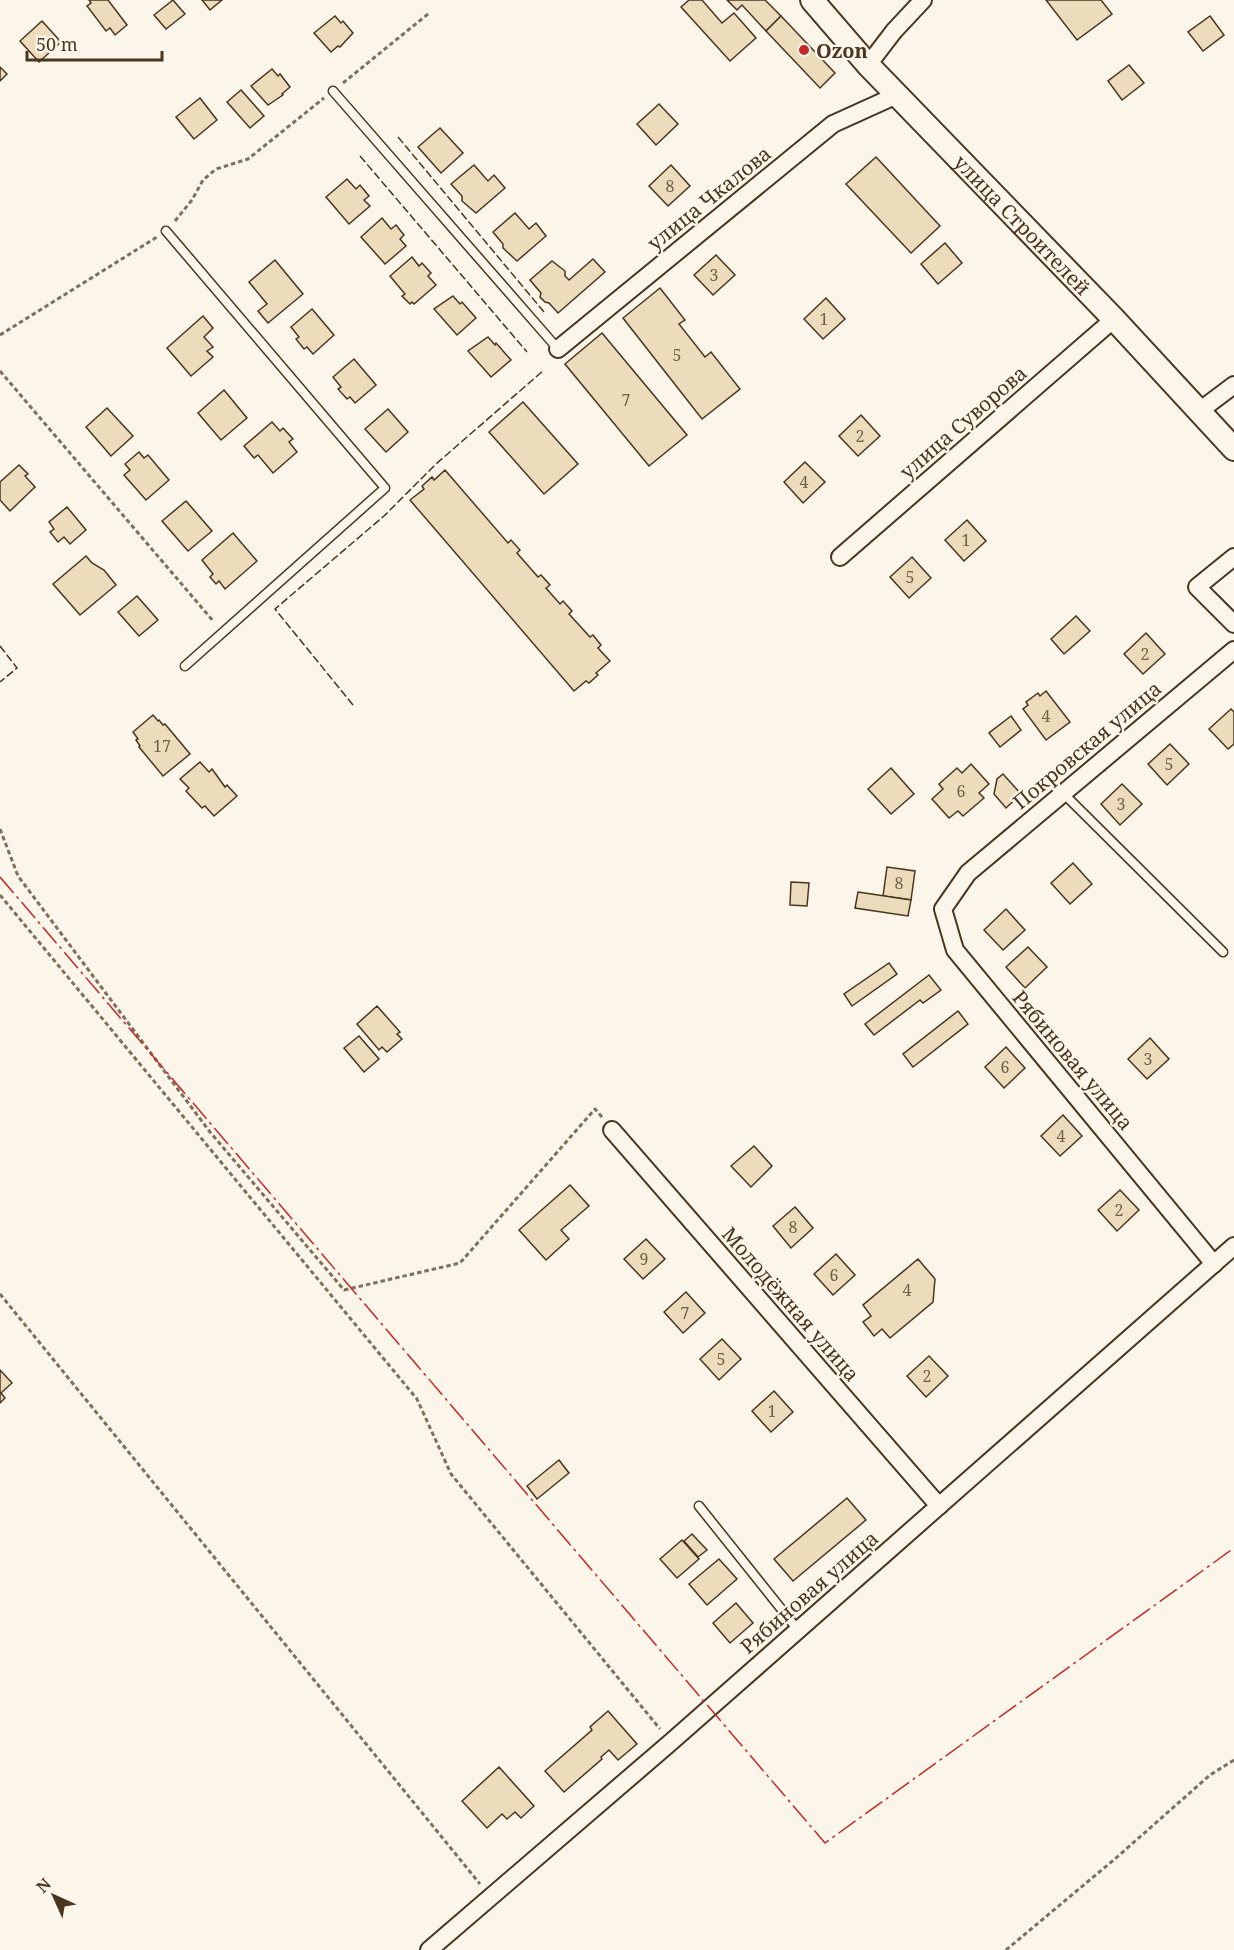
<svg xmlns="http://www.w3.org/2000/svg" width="1234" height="1950" viewBox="0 0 1234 1950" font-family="'Noto Serif',serif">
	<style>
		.building { fill: #ecdcbc; stroke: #4a3520; stroke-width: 1.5 }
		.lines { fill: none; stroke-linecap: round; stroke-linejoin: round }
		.lane-casing { stroke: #4a3520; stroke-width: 11 }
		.street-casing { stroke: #4a3520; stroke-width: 20 }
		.secondary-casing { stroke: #4a3520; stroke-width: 26 }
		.path { stroke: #7f6f5c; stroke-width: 3; stroke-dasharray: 4.5 3; stroke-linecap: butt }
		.lane { stroke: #fbf6e9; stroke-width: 8 }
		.street { stroke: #fbf6e9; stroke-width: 16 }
		.secondary { stroke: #fbf6e9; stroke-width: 22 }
		.fence { stroke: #4a3520; stroke-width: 1.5; stroke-dasharray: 8 3; stroke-linecap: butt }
		.power { stroke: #c62828; stroke-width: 1.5; stroke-dasharray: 21 4.5 3 4.5; stroke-linecap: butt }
		.poi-dot { fill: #c62828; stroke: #fbf6e9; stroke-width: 2 }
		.labels { text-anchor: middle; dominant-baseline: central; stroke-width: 4.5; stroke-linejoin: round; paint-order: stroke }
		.number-label { font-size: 16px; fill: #725f47 }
		.poi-label { font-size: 20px; font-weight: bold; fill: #4a3520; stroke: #fbf6e9; text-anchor: start }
		.street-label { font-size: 20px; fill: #4a3520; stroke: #fbf6e9 }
	</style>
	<rect width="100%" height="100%" fill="#fbf6e9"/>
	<g class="building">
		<path d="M89,0H108L127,25L115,35L110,28L106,31L87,6L91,3Z"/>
		<path d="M173,0L185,14L166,29L154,15Z"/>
		<path d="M202,0H222L210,10Z"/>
		<path d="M689,0H702L722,23L734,13L756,38L730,61L681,7Z"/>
		<path d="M727,0H765L781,16L766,31L742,5L737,10Z"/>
		<path d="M1046,0H1101L1112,14L1077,40Z"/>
		<path d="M335,16L341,23L343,21L353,33L340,47L338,46L331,52L314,33Z"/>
		<path d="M781,16L835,73L820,88L766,31Z"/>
		<path d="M1210,16L1224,35L1203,51L1188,32Z"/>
		<path d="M42,21L61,42L39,62L20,41Z"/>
		<path d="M1129,65L1144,83L1122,100L1108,81Z"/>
		<path d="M0,67L7,74L0,81Z"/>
		<path d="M272,69L278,76L280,74L290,87L282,94L283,95L268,105L251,86Z"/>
		<path d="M241,90L264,116L250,128L227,102Z"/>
		<path d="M200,98L217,120L194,139L176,117Z"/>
		<path d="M659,104L678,124L656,145L637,124Z"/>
		<path d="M440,128L463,153L441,173L418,147Z"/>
		<path d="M876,157L940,226L911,253L846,184Z"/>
		<path d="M474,165L488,181L494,175L505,188L476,213L462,201V196L451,184Z"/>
		<path d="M671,165L690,186L668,206L649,186Z"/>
		<path d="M347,179L356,189L360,185L369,196L364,200L370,206L349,224L326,197Z"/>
		<path d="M515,213L529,229L536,223L546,236L517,261L503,248V244L493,232Z"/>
		<path d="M382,218L391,229L396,225L404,235L400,239L406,246L385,264L361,237Z"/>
		<path d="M945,243L962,263L938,284L921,264Z"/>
		<path d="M716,255L735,275L713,295L694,275Z"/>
		<path d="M412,257L419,266L422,263L431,273L428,276L436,285L414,304L412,302L410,304L402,296L405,294L390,276Z"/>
		<path d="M593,259L605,272L558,313L549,303L545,302L540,297L541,293L530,280L552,261L565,271V276L569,280Z"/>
		<path d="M275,260L303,294L268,323L258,311L267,304L249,282Z"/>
		<path d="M660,288L685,320L679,324L705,357L711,352L740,389L702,419L623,318Z"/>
		<path d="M453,296L460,304L462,302L476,318L457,335L434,309Z"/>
		<path d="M826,298L845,319L823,339L804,319Z"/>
		<path d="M312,309L334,335L313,354L307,347L304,349L296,339L299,337L291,327Z"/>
		<path d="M203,316L213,328L204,337L213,347L207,351L213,357L191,376L167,348Z"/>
		<path d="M602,333L687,435L649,466L565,364Z"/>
		<path d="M488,337L495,345L496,343L511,360L491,377L468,351Z"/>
		<path d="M354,359L376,385L355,403L350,397L347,399L338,389L341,387L333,377Z"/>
		<path d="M224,390L247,418L221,440L198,413Z"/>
		<path d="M523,402L578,464L544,494L489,432Z"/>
		<path d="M107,408L133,436L111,456L86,427Z"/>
		<path d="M388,409L408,432L386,452L365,429Z"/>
		<path d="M861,415L880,436L858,456L839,436Z"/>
		<path d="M272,422L280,431L283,428L293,439L289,442L297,452L273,473L258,455L254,458L244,446Z"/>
		<path d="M139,452L144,458L148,455L169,480L146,500L124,475L130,470L125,464Z"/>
		<path d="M805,462L825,482L803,503L784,482Z"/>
		<path d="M19,465L28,474L25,476L35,487L10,511L0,500V482Z"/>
		<path d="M445,470L508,543L511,540L520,550L517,553L538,577L541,575L550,585L546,588L560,604L563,601L572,611L569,614L590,637L593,635L601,645L598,648L610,661L596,673L598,675L589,683L586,681L574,691L410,500L424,489L422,486L432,477L434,480Z"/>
		<path d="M186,501L212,531L188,551L162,521Z"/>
		<path d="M67,507L86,530L70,544L64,537L58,542L50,532L54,529L49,522Z"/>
		<path d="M967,520L986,541L964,561L945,540Z"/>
		<path d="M233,533L257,561L225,589L219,581L216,584L210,577L213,574L202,560Z"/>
		<path d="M86,556L92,563L104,570L116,585L80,615L53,584Z"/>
		<path d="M912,557L931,578L909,598L890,577Z"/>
		<path d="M137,596L158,620L139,636L118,612Z"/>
		<path d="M1076,616L1090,631L1064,654L1051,639Z"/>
		<path d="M1146,633L1165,654L1143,674L1124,654Z"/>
		<path d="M1046,691L1070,722L1046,740L1023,709L1028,705L1026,702L1038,693L1040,696Z"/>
		<path d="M1231,709L1234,712V744L1228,749L1209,729Z"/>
		<path d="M153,715L158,721L159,720L163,725L165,724L190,754L163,776L139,747L140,746L136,740L138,739L133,732Z"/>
		<path d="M1011,716L1021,730L1000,747L989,733Z"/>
		<path d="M1170,744L1189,764L1167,785L1148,764Z"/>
		<path d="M200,762L209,772L212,769L225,787L227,785L237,796L214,816L205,806L202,808L186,791L189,788L180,779Z"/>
		<path d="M971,764L989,784L979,793L984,798L963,816L958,811L949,818L932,799L943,789L939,784L957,768L962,773Z"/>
		<path d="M891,768L914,794L891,814L868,789Z"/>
		<path d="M1003,774L1021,794L1006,808L994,794L997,779Z"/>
		<path d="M1122,784L1142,804L1120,825L1101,804Z"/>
		<path d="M1073,863L1092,884L1070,904L1051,883Z"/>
		<path d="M887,867L915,871L911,900L883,896Z"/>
		<path d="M791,882L809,883L807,906L790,905Z"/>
		<path d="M858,892L911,900L908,916L855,908Z"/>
		<path d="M1006,909L1025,930L1003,950L984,930Z"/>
		<path d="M1028,947L1047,967L1025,988L1006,967Z"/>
		<path d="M889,963L897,974L852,1006L844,994Z"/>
		<path d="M929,975L941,990L923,1003L920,1000L874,1035L865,1024Z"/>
		<path d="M377,1006L400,1032L397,1034L402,1039L387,1052L382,1047L379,1050L357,1024Z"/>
		<path d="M958,1011L968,1024L913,1067L903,1054Z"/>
		<path d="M359,1036L379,1059L364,1072L344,1048Z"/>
		<path d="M1150,1038L1169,1059L1147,1079L1128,1059Z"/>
		<path d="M1006,1047L1025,1068L1004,1088L985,1067Z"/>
		<path d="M1063,1115L1082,1136L1060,1156L1041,1136Z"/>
		<path d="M754,1146L772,1166L751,1187L731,1166Z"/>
		<path d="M570,1185L589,1206L561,1230L569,1239L546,1260L519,1230Z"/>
		<path d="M1120,1190L1139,1210L1117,1231L1098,1210Z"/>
		<path d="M795,1207L813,1228L791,1248L773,1226Z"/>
		<path d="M646,1239L665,1259L643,1279L624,1259Z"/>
		<path d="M836,1254L855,1275L833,1295L814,1274Z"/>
		<path d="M918,1259L935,1279L933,1302L890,1338L882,1329L874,1336L863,1322L871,1316L863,1305Z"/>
		<path d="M686,1292L705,1313L683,1333L664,1312Z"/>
		<path d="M722,1339L741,1359L719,1380L700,1359Z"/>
		<path d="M929,1356L948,1376L926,1397L907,1376Z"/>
		<path d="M0,1370L12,1383L1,1393L5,1398L0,1403Z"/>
		<path d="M774,1391L793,1412L771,1432L752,1411Z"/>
		<path d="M559,1460L569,1473L537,1499L527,1486Z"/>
		<path d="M847,1498L866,1520L793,1581L774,1559Z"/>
		<path d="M692,1534L707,1550L698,1557L684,1541Z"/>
		<path d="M682,1540L699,1559L677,1578L660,1559Z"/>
		<path d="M719,1559L737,1579L707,1605L689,1584Z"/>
		<path d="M736,1603L753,1623L730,1643L713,1623Z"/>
		<path d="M608,1711L637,1744L618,1760L609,1750L601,1757L602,1759L564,1792L545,1771L592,1730L590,1727Z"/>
		<path d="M499,1767L534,1806L521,1818L515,1812L507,1819L502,1814L487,1828L462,1801Z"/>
	</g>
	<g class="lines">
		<g class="lane-casing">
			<g id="lane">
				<path d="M333,91L558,349"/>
				<path d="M166,231L385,488L185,666"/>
				<path d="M1063,793L1223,952"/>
				<path d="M699,1506L798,1630"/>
			</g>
		</g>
		<g class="street-casing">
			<g id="street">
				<path d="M868,65L894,31L923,0"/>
				<path d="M558,349L833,124L897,95"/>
				<path d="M1198,412L1234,385"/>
				<path d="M840,557L1114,319"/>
				<path d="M1234,557L1197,587L1234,624"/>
				<path d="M612,1130L939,1506"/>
				<path d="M1214,1264L955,950L943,909L968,873L1234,650"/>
				<path d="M429,1950L671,1742L1234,1246"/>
			</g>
		</g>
		<g class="secondary-casing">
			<g id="secondary">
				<path id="s1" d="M812,0L868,65L1114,319L1234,449"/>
			</g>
		</g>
		<g class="path">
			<path d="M343,83L428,14"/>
			<path d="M175,221L192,200L203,180L216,169L248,159L324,98"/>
			<path d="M0,335L157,237"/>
			<path d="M0,371L214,622"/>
			<path d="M0,829L18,876L210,1132L344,1290L460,1263L595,1109L602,1117"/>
			<path d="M0,895L417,1399L451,1474L660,1729"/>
			<path d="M0,1294L480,1884"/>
			<path d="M1006,1950L1116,1858L1210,1775L1234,1760"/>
		</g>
		<use href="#lane" class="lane"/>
		<use href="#street" class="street"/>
		<use href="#secondary" class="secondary"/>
		<g class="fence">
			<path d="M398,137L544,312"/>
			<path d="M360,156L527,352"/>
			<path d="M0,646L17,668L0,682"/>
			<path d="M353,705L275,609L384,516L436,464L544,370"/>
		</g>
		<path class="power" d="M0,877L825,1843L1234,1548"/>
	</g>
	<circle class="poi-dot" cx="804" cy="50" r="6"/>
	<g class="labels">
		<g class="number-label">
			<text x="670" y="186">8</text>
			<text x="714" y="275">3</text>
			<text x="824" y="319">1</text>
			<text x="677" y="355">5</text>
			<text x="626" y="400">7</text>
			<text x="860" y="436">2</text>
			<text x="804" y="482">4</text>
			<text x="966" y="540">1</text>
			<text x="910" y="577">5</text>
			<text x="1145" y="654">2</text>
			<text x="1046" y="716">4</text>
			<text x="162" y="746">17</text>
			<text x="1169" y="764">5</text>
			<text x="961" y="791">6</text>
			<text x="1121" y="804">3</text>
			<text x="899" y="883">8</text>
			<text x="1148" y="1059">3</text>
			<text x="1005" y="1067">6</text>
			<text x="1061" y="1136">4</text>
			<text x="1119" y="1210">2</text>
			<text x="793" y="1227">8</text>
			<text x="644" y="1259">9</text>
			<text x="834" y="1275">6</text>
			<text x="907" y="1290">4</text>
			<text x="685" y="1313">7</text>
			<text x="721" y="1359">5</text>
			<text x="927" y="1376">2</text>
			<text x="772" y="1411">1</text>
		</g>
		<g class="poi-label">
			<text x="816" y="50">Ozon</text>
		</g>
		<g class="street-label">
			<text transform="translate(709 198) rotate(-39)">улица Чкалова</text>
			<text stroke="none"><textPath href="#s1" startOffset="308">улица Строителей</textPath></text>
			<text transform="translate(963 422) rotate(-41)">улица Суворова</text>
			<text transform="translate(1087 745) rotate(-40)">Покровская улица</text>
			<text transform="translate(1073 1060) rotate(50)">Рябиновая улица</text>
			<text transform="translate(791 1304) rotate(49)">Молодёжная улица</text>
			<text transform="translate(809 1592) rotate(-41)">Рябиновая улица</text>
		</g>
	</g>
	<g transform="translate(54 1896) rotate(315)" stroke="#fbf6e9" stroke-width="4.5" paint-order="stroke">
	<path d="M0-4.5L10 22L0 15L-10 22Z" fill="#4a3520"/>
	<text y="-9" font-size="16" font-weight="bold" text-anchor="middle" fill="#4a3520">N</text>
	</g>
	<path d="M27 51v9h135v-9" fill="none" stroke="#4a3520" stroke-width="3"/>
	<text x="36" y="51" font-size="18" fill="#4a3520" stroke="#fbf6e9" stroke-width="4.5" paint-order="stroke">50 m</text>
</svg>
